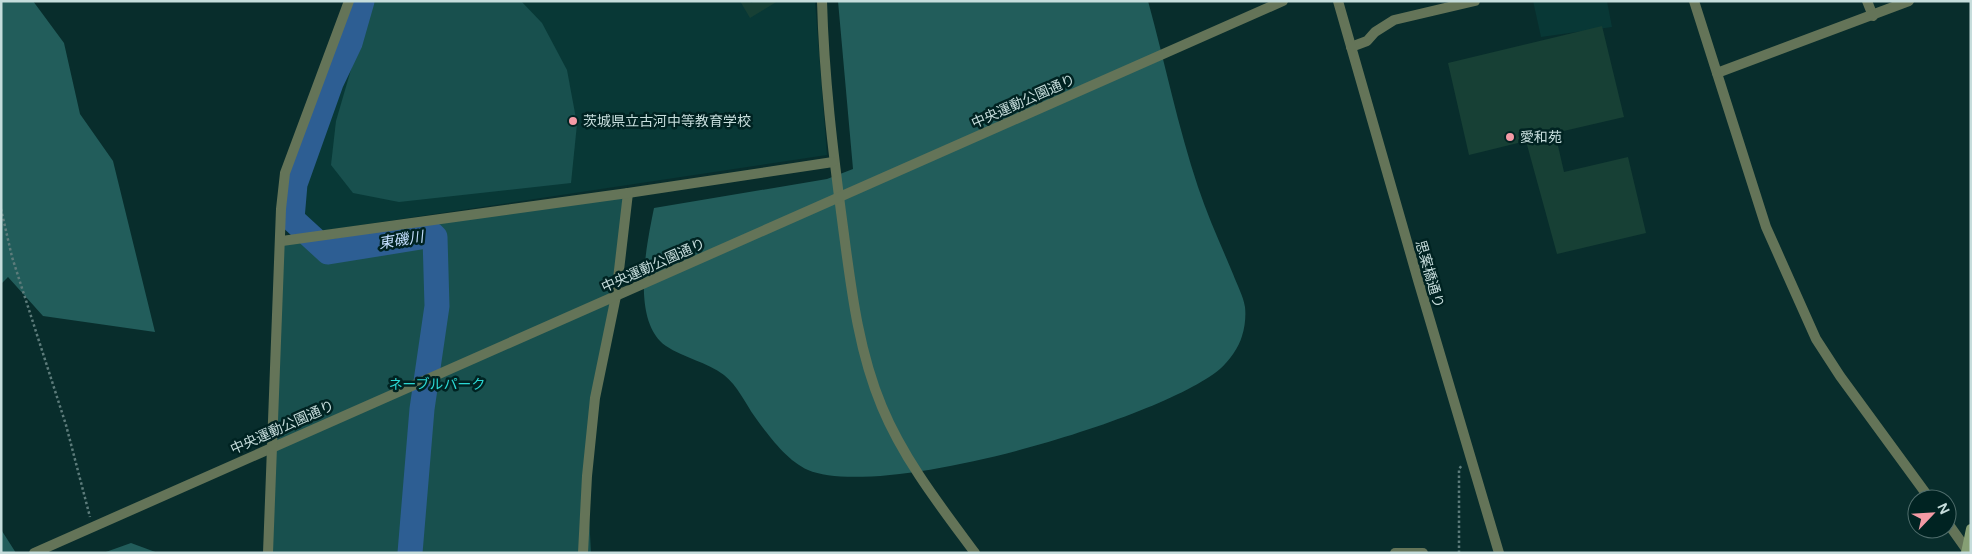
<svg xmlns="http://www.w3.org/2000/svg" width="1972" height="554" viewBox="0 0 1972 554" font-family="'DM Sans','Noto Sans JP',sans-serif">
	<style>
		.built { fill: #083836 }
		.green { fill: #18504e }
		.forest { fill: #225d5b }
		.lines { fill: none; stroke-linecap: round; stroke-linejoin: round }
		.river { stroke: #2d5e93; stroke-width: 25 }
		.building { fill: #174035 }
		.path { stroke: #5d7c7b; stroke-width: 2.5; stroke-dasharray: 2.5 2.5; stroke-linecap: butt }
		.minor { stroke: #647458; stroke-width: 10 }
		.tertiary { stroke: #647458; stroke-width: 10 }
		.secondary { stroke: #869f74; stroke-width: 10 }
		.poi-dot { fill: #f49aa5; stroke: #002322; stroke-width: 2 }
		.labels { text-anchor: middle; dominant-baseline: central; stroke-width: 5; stroke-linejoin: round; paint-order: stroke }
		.street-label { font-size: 14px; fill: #c6dddc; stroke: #002322 }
		.poi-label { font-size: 14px; fill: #c6dddc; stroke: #002322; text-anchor: start }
		.park-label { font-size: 14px; fill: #2bd8d4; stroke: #002322 }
		.water-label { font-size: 15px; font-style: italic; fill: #c3defe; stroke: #002322 }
	</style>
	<rect width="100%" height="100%" fill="#082d2c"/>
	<g class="built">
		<path d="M366,1H815L827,155L308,233L297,223L300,178L333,88L355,41Z"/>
		<path d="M1533,1H1607L1612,27L1541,37Z"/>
	</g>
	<g class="green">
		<path d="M371,1H521L542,23L567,70L577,124L571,183L399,202L353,193L331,165L336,121Z"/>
		<path d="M628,193L587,476L591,553H268L282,241Z"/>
	</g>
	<g class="forest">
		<path d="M1,1H33L64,43L80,114L113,161L155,332L43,316L8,277L1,284Z"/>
		<path d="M838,1H1148C1165,63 1178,127 1198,187C1208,217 1221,245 1233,274C1237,285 1243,295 1245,307C1246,316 1245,327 1242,336C1239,347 1229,361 1220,369C1159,420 881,501 808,470C787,461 768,435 755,417C745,403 738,386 724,375C707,362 684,358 666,346C630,321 647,243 654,208L827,179L853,169Z"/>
		<path d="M1,529L2,531L16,553H1Z"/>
		<path d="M131,543L158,553H103Z"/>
	</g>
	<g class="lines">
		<path class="river" d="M362,1L350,43L331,83L295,184L292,219L328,252L433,235L435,237L437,306L422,409L410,553"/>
	</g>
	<g class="building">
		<path d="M740,1H750L751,3L755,1H778L750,18Z"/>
		<path d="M1602,26L1624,117L1555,133L1564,172L1628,157L1646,233L1557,254L1526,141L1469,155L1448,63Z"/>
	</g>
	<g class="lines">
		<g class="path">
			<path d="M1,209L12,257L66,425L90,517"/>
			<path d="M1459,553V469L1462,465"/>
		</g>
		<g class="minor">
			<path d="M1694,1L1766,227L1816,339L1840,376L1930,499"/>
			<path d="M1867,1L1873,16"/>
			<path d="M1351,47L1367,41L1375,32L1394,20L1475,1"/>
			<path d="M1717,73L1909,1"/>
			<path d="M1947,522L1969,553"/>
			<path d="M583,553L587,476L595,398L616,296L628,193"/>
		</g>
		<g class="tertiary">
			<path d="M822,1C824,77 833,152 843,227C851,287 858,350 882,407C904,460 941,507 975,553"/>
			<path d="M1338,1L1418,280L1499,553"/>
			<path d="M282,241L628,193L833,162"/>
			<path d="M34,553L1283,1"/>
			<path d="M268,553L281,209L285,173L349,1"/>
			<path d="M1395,553H1423"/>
		</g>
		<path class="secondary" d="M1966,553L1971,529"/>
	</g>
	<g class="poi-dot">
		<circle cx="573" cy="121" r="5"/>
		<circle cx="1510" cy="137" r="5"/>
	</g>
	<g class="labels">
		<g class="street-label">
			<text transform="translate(1023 101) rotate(-24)">中央運動公園通り</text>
			<text transform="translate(653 265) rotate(-24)">中央運動公園通り</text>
			<text transform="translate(1430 274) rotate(74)">思案橋通り</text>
			<text transform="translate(282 427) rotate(-24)">中央運動公園通り</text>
		</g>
		<g class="poi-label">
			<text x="583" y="121">茨城県立古河中等教育学校</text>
			<text x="1520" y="137">愛和苑</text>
		</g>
		<g class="park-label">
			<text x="437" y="384">ネーブルパーク</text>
		</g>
		<g class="water-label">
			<text transform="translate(401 240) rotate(-9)">東磯川</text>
		</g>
	</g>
	<rect width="1972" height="554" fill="none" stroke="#c6dddc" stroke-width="5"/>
	<g transform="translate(1932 514) rotate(65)"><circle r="24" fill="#002322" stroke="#4f6d6c"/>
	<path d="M0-4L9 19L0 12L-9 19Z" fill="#f49aa5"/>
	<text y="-8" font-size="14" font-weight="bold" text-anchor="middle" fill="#c6dddc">N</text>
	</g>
</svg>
